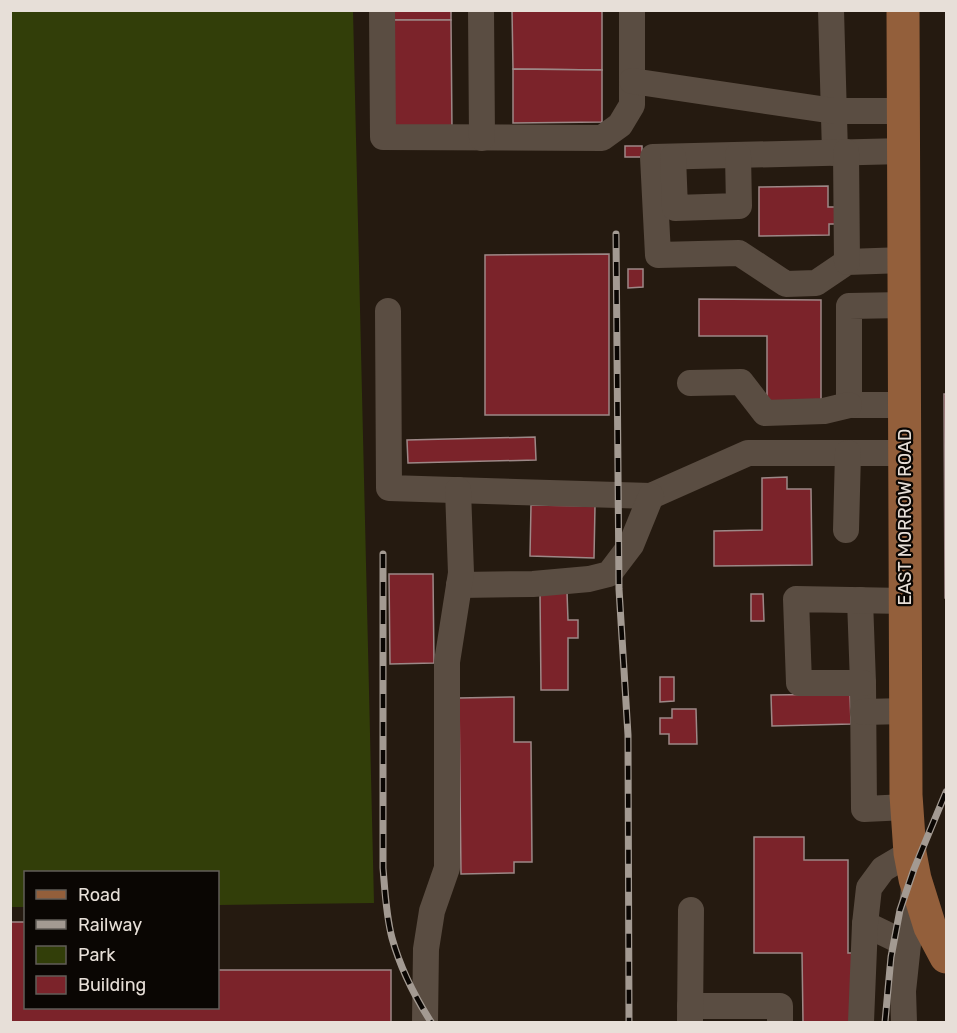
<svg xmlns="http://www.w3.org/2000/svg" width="957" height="1033" viewBox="0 0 957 1033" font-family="Rubik,sans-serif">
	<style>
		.green { fill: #323e09 }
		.building { fill: #7b232a; stroke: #9d8887; stroke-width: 1.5 }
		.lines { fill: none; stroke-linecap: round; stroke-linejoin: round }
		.minor { stroke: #5a4d42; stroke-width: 26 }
		.major { stroke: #935f3b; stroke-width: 33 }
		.rail-casing { stroke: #a39a92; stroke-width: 7 }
		.rail { stroke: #0a0603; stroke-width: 4.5; stroke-dasharray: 14; stroke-linecap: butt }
		.labels { text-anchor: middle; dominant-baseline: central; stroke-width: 4.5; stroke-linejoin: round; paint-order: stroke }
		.street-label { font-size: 18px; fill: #e7dfd8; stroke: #0a0603 }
	</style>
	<rect width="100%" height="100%" fill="#251a10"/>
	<path class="green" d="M10,11H353L374,903L218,905V872H26L25,907H11Z"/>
	<g class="building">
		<rect x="393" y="10" width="58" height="10"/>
		<path d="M512,10H602V70L513,69Z"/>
		<path d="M393,20H451L452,131L394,132Z"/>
		<path d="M513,69L602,70V122L513,123Z"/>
		<rect x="625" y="146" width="17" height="11"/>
		<path d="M828,186V207H835V224H829V235L759,236V187Z"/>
		<path d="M609,254V415H485V255Z"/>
		<path d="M628,269H643V287L628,288Z"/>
		<path d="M699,299L821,300V403H767V336H699Z"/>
		<path d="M944,394H946V598H945Z"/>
		<path d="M535,437L536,460L408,463L407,440Z"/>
		<path d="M787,477V489H811L812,565L714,566V531L762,530V478Z"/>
		<path d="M531,505L595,506L594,558L530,556Z"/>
		<path d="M389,574H433L434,663L390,664Z"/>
		<path d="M540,592H567L568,620H578V638H568V690H541Z"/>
		<path d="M751,594H763L764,621H751Z"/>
		<path d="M660,677H674V701L660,702Z"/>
		<path d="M850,694L851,724L772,726L771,695Z"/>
		<path d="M514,697V742H531L532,862H514V873L461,874L459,698Z"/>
		<path d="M672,709H696L697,744H669V734H660V718H672Z"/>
		<path d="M754,837H804V860H848V953H856V1022H803L802,953H754Z"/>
		<path d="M10,922H26V1008H218V970H391V1022H10Z"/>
	</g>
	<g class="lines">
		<g class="minor">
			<path d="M382,10L383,137L602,138L620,125L632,105V10"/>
			<path d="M481,10L482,138"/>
			<path d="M831,10L835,153"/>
			<path d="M632,81L834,111H904"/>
			<path d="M904,151L653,157L658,255L739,253L786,284L816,283L847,262L904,260"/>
			<path d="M846,152L847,262"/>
			<path d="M673,157L675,208L739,206L738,155"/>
			<path d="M904,305L849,306V405H905"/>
			<path d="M388,311L389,488L651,496L748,453H905"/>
			<path d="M690,383L741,382L765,413L824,411L849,405"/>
			<path d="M846,530L848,453"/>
			<path d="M459,585L533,584L589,579L609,574L631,545L651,496"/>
			<path d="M860,600L863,683L864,809L907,807"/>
			<path d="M863,683H799L796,599L905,601"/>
			<path d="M863,712L906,711"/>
			<path d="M865,924L894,938L909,939"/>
			<path d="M690,1006H780V1022"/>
			<path d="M425,1022L426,949L432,911L447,868V662L461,573L458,490"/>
			<path d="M690,1022L691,910"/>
			<path d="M861,1022L865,924L869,888L883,869L910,853"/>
			<path d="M904,1022L903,991L914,888"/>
		</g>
		<path class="major" d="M903,10L906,795L910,853L915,879L930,927L946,957"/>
		<g class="rail-casing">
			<g id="rail">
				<path d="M616,234L619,589L628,735L629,1022"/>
				<path d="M383,554V868C385,891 386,915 392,938C400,967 415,997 431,1022"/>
				<path d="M885,1022L891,957L900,910L914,869L946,792"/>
			</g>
		</g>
		<use href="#rail" class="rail"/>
	</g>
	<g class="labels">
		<g class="street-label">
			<text transform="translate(905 517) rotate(-90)">EAST MORROW ROAD</text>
		</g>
	</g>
	<rect width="957" height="1033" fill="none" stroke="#e7dfd8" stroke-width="24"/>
	<rect x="24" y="871" width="195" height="138" fill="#0a0603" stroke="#625d58" stroke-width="1.5"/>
	<rect x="36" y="890" width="30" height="9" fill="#935f3b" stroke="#625d58" stroke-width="1.5"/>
	<text x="78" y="901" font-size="18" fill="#e7dfd8">Road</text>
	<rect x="36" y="920" width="30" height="9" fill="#a39a92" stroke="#625d58" stroke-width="1.5"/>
	<text x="78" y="931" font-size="18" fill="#e7dfd8">Railway</text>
	<rect x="36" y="946" width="30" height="18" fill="#323e09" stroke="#625d58" stroke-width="1.5"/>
	<text x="78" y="961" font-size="18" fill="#e7dfd8">Park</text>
	<rect x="36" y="976" width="30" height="18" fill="#7b232a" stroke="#625d58" stroke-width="1.5"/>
	<text x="78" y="991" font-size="18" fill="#e7dfd8">Building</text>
</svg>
